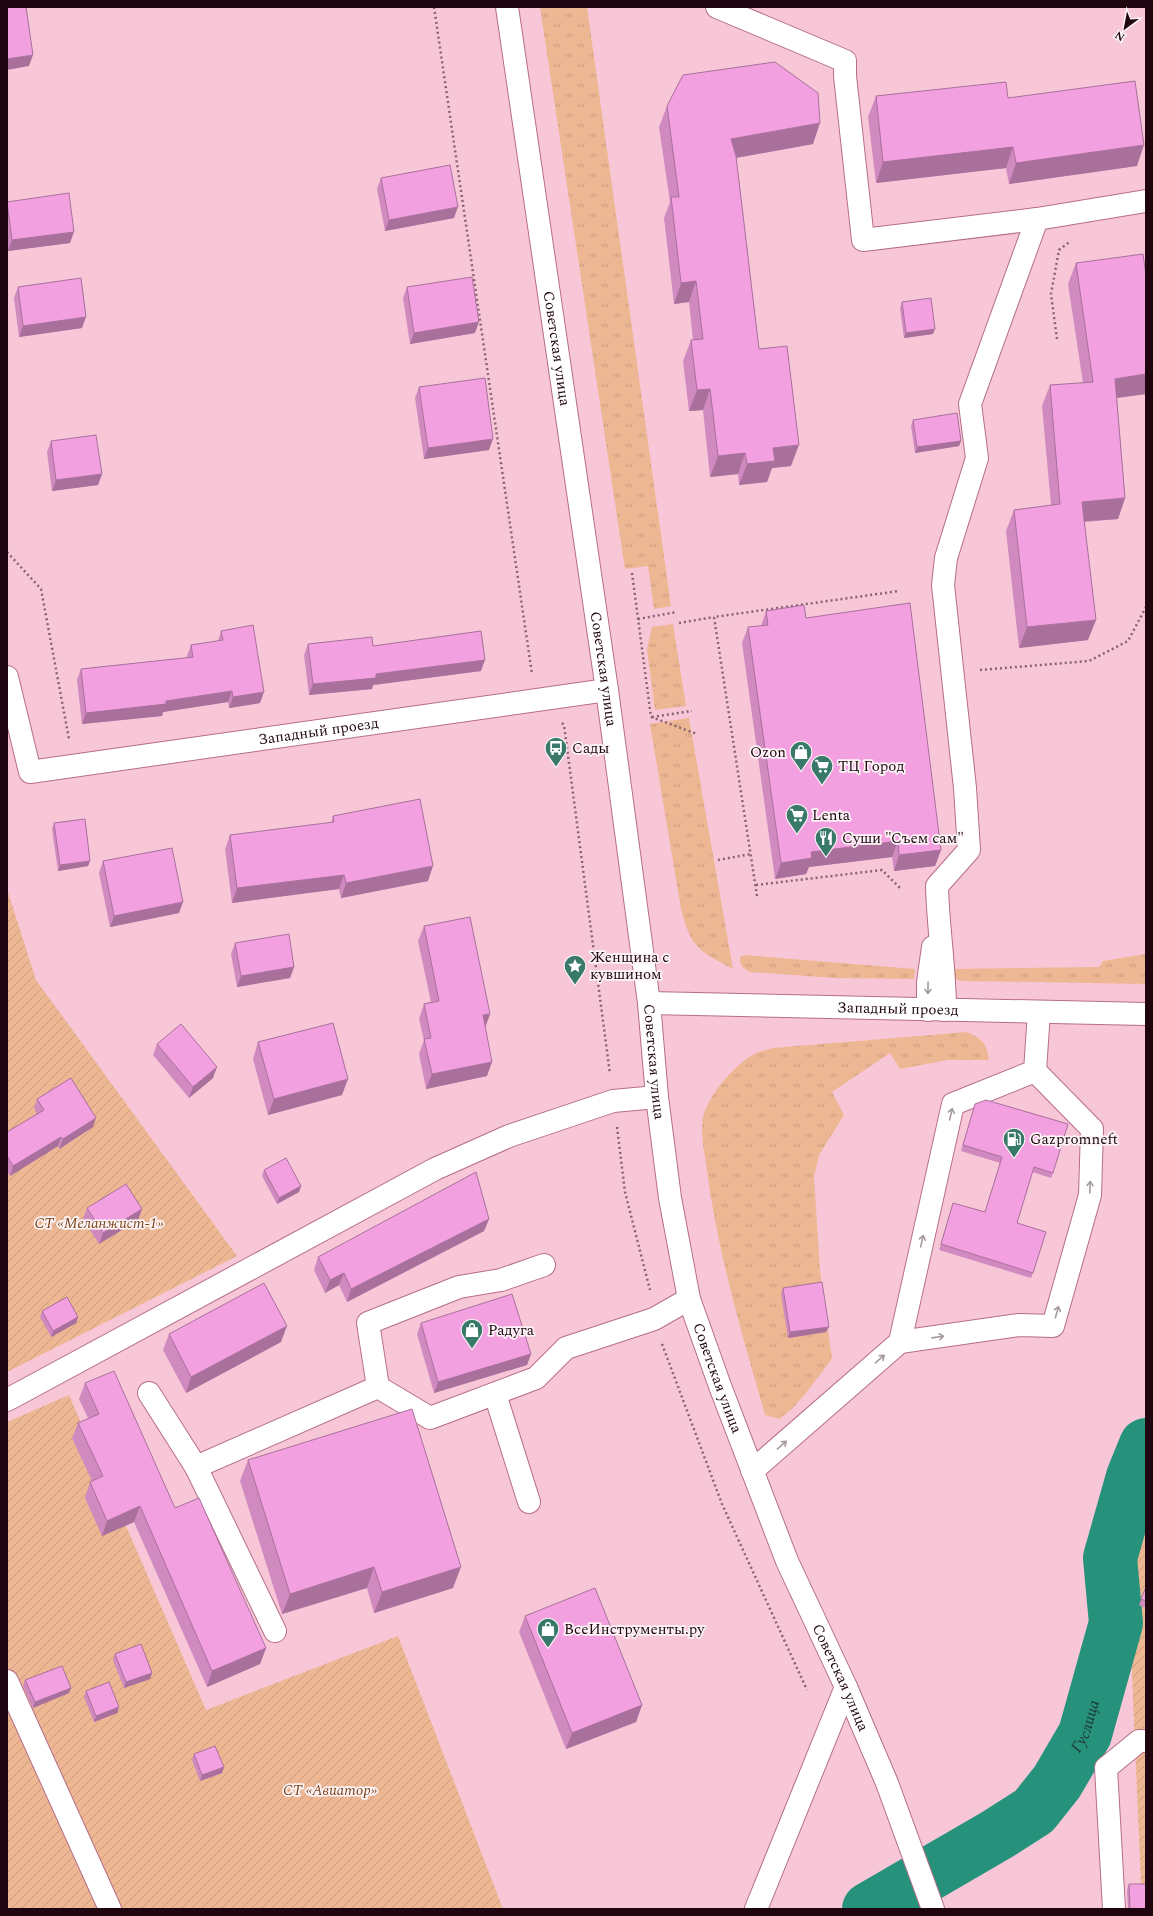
<svg xmlns="http://www.w3.org/2000/svg" width="1153" height="1916" viewBox="0 0 1153 1916" font-family="Spectral,serif">
	<style>
		.grass { fill: url(#grass-tufts) }
		.garden { fill: url(#garden-furrows) }
		.lines { fill: none; stroke-linecap: round; stroke-linejoin: round }
		.river { stroke: #26927c; stroke-width: 54 }
		.minor-casing { stroke: #b66d89; stroke-width: 24 }
		.major-casing { stroke: #b66d89; stroke-width: 24 }
		.path { stroke: #876370; stroke-width: 2.5; stroke-dasharray: 2 3; stroke-linecap: butt }
		.minor { stroke: #fff; stroke-width: 22 }
		.major { stroke: #fff; stroke-width: 22 }
		.wall { fill: #d08ac0 }
		.shaded-wall { fill: #a9709c }
		.building { fill: #f2a0df; stroke: #a9709c }
		.oneway { stroke: #a59b9f }
		.labels { text-anchor: middle; dominant-baseline: central; stroke-width: 3.5; stroke-linejoin: round; paint-order: stroke }
		.street-label { font-size: 15px; fill: #1e0510; stroke: #fdf4f7 }
		.poi-label { font-size: 15px; fill: #1e0510; stroke: #fdf4f7; text-anchor: start }
		.park-label { font-size: 15px; font-style: italic; fill: #7b4419; stroke: #fdf4f7 }
		.water-label { font-size: 16px; font-style: italic; fill: #1f3630; stroke: #fdf4f7 }
	</style>
	<defs>
		<pattern id="grass-tufts" width="24" height="20" patternUnits="userSpaceOnUse"><rect width="24" height="20" fill="#edb793"/><path d="M3 7l-1-3M5 7V3M7 7l1-3M15 17l-1-3M17 17v-4M19 17l1-3" fill="none" stroke="#cb9c7e"/></pattern>
		<pattern id="garden-furrows" width="10" height="10" patternUnits="userSpaceOnUse"><rect width="10" height="10" fill="#edb793"/><path d="M-1 1l2-2M0 10L10 0M9 11l2-2" fill="none" stroke="#cb9c7e"/></pattern>
	</defs>
	<rect width="100%" height="100%" fill="#f7c7d8"/>
	<g class="grass">
		<path d="M540,7H587L671,606L654,609L648,566L625,569Z"/>
		<path d="M673,624L686,706L655,710L647,649L652,627Z"/>
		<path d="M689,718L733,969C699,951 691,948 681,909L650,724Z"/>
		<path d="M1146,954V984L963,981C954,980 953,977 951,969L1099,967L1103,961Z"/>
		<path d="M744,955L915,969L914,979L835,978L750,972C742,968 740,965 740,957Z"/>
		<path d="M967,1032C984,1040 986,1043 989,1060H948L900,1069L890,1053L832,1092L844,1115L819,1155L814,1177L820,1270L832,1359L806,1393L792,1409L779,1419L765,1415C742,1334 718,1254 707,1171C705,1154 700,1134 703,1117C708,1096 734,1065 753,1055C759,1051 767,1050 773,1048Z"/>
	</g>
	<g class="garden">
		<path d="M7,889L36,980L237,1256L7,1372Z"/>
		<path d="M69,1395L206,1710L398,1636L503,1909H7V1422Z"/>
		<path d="M1146,1498V1909H1142L1130,1627L1123,1557Z"/>
	</g>
	<g class="lines">
		<path class="river" id="s1" d="M869,1909L998,1834L1034,1811L1057,1782L1085,1734L1116,1623L1110,1558L1133,1477L1146,1445"/>
		<g class="minor-casing">
			<g id="minor">
				<path d="M717,7L845,61V76L863,240L1037,219L970,404L977,458L946,558L943,585L965,788L969,850L937,886C938,928 945,968 945,1010"/>
				<path d="M1037,219L1146,201"/>
				<path id="s2" d="M7,677L30,772L607,690"/>
				<path id="s3" d="M649,1003L1146,1014"/>
				<path d="M928,1010V982L933,947"/>
				<path d="M900,1342L1019,1325L1053,1326L1090,1195L1092,1129L1035,1071"/>
				<path d="M378,1387L368,1323L459,1287L501,1280L544,1265"/>
				<path d="M149,1393L196,1467L378,1387L430,1418L536,1378L566,1348L654,1319L689,1299"/>
				<path d="M495,1394L529,1502"/>
				<path d="M7,1400L435,1169L509,1136L613,1101L657,1097"/>
				<path d="M196,1467L275,1631"/>
				<path d="M752,1471L900,1342L953,1104L1035,1071L1039,1012"/>
				<path d="M7,1681L110,1909"/>
				<path d="M756,1909L846,1687"/>
				<path d="M1114,1909L1106,1768L1139,1741H1146"/>
			</g>
		</g>
		<g class="major-casing">
			<g id="major">
				<path id="s4" d="M507,7L607,690L649,1003L657,1097L670,1198L689,1299L720,1386L787,1561L846,1687L887,1783L933,1909"/>
			</g>
		</g>
		<g class="path">
			<path d="M434,7L532,674"/>
			<path d="M1057,339L1051,294L1059,250L1071,241"/>
			<path d="M7,552L41,589L69,739"/>
			<path d="M632,573L651,717"/>
			<path d="M638,619L677,612"/>
			<path d="M679,623L714,617"/>
			<path d="M980,670L1089,661L1128,641L1146,607"/>
			<path d="M651,717L697,734"/>
			<path d="M652,717L692,711"/>
			<path d="M562,723L564,725L610,1074"/>
			<path d="M718,860L751,854"/>
			<path d="M756,885L882,870L900,888"/>
			<path d="M757,896L714,617L899,591"/>
			<path d="M617,1127L625,1192L650,1290"/>
			<path d="M662,1344L722,1504L807,1690"/>
		</g>
		<use href="#minor" class="minor"/>
		<use href="#major" class="major"/>
	</g>
	<g class="wall">
		<path d="M876,96L1008,98L1137,166L1009,184L1006,168L876,183L868,117Z"/>
		<path d="M667,106L813,144L736,158L759,349L791,466L772,468L767,482L739,485L738,474L710,477L703,410L689,411L683,361L691,340H693L689,302L674,304L664,218L670,202L659,127Z"/>
		<path d="M381,178L454,218L385,231L377,189Z"/>
		<path d="M7,202L70,243L8,251L7,245Z"/>
		<path d="M1076,263L1146,275V394L1117,398L1125,498L1118,519L1085,522L1088,640L1019,648L1006,531L1014,510L1051,505L1042,406L1050,385L1083,383L1068,284Z"/>
		<path d="M18,287L82,328L19,337L14,298Z"/>
		<path d="M407,287L475,333L410,344L403,298Z"/>
		<path d="M902,302L933,334L904,338L900,308Z"/>
		<path d="M419,387L489,450L424,459L415,398Z"/>
		<path d="M913,420L961,441L959,446L915,453L911,426Z"/>
		<path d="M51,441L102,474L98,485L52,491L47,452Z"/>
		<path d="M766,611L806,618L941,850L935,866L894,871L892,857L809,867L806,874L775,879L742,643L748,627L761,626Z"/>
		<path d="M221,631L260,703L229,708L228,702L163,712L162,716L82,724L77,680L81,669L188,658L187,656L191,645L218,641Z"/>
		<path d="M308,644L373,646L481,671L373,685L372,689L309,695L304,655Z"/>
		<path d="M333,816L428,881L341,898L339,889L232,903L225,849L230,835L331,823Z"/>
		<path d="M54,823L90,861L88,866L58,871L52,829Z"/>
		<path d="M103,861L179,913L110,927L99,873Z"/>
		<path d="M424,926L490,1014L485,1027L487,1076L426,1089L419,1054L424,1040L419,1019L424,1004L431,1002L418,941Z"/>
		<path d="M235,943L294,967L290,978L237,987L231,954Z"/>
		<path d="M258,1042L342,1095L268,1115L253,1059Z"/>
		<path d="M157,1044L213,1078L189,1098L153,1055Z"/>
		<path d="M37,1099L93,1127L59,1149L58,1146L10,1176L7,1171V1132L37,1114L34,1108Z"/>
		<path d="M975,1104L1053,1173L1051,1178L1032,1172L1017,1223L1033,1273L1031,1278L939,1250L953,1203L985,1212L1000,1163L961,1151Z"/>
		<path d="M264,1170L301,1186L299,1192L277,1204L262,1176Z"/>
		<path d="M87,1208L142,1209L138,1220L99,1244L83,1219Z"/>
		<path d="M489,1219L484,1231L347,1302L339,1285L325,1293L314,1270L318,1257Z"/>
		<path d="M783,1288L826,1332L788,1338L781,1294Z"/>
		<path d="M42,1311L78,1317L76,1323L51,1337L40,1317Z"/>
		<path d="M421,1323L531,1354L527,1365L434,1393L417,1334Z"/>
		<path d="M169,1334L281,1342L186,1393L163,1350Z"/>
		<path d="M85,1383L175,1508L266,1648L260,1664L207,1687L134,1522L102,1536L85,1498L90,1482L92,1481L72,1438L78,1423L88,1418L79,1399Z"/>
		<path d="M248,1460L453,1588L374,1613L367,1588L282,1614L240,1481Z"/>
		<path d="M1146,1587V1608L1139,1605Z"/>
		<path d="M525,1616L642,1705L636,1722L566,1749L519,1632Z"/>
		<path d="M115,1654L152,1673L150,1679L124,1688L113,1660Z"/>
		<path d="M25,1680L71,1688L69,1693L33,1708L23,1686Z"/>
		<path d="M86,1691L119,1707L117,1713L94,1722L84,1697Z"/>
		<path d="M194,1754L224,1767L222,1773L200,1781L192,1760Z"/>
		<path d="M1129,1884L1146,1909H1128L1127,1890Z"/>
	</g>
	<g class="shaded-wall">
		<path d="M33,55L29,66L7,70V59Z"/>
		<path d="M820,123L813,144L724,160L731,139Z"/>
		<path d="M1144,145L1137,166L1009,184L1016,163Z"/>
		<path d="M1013,147L1006,168L876,183L883,162Z"/>
		<path d="M458,207L454,218L385,231L389,220Z"/>
		<path d="M74,232L70,243L8,251L12,240Z"/>
		<path d="M696,281L689,302L674,304L681,283Z"/>
		<path d="M86,317L82,328L19,337L23,326Z"/>
		<path d="M479,322L475,333L410,344L414,333Z"/>
		<path d="M935,329L933,334L904,338L906,333Z"/>
		<path d="M1146,374V394L1108,399L1115,379Z"/>
		<path d="M710,389L703,410L689,411L697,390Z"/>
		<path d="M493,439L489,450L424,459L428,448Z"/>
		<path d="M961,441L959,446L915,453L917,447Z"/>
		<path d="M799,445L791,466L772,468L767,482L739,485L747,464L773,448Z"/>
		<path d="M745,453L738,474L710,477L718,456Z"/>
		<path d="M102,474L98,485L52,491L56,480Z"/>
		<path d="M1125,498L1118,519L1075,522L1082,502Z"/>
		<path d="M1096,620L1088,640L1019,648L1027,627Z"/>
		<path d="M485,660L481,671L373,685L372,689L309,695L313,684L376,674Z"/>
		<path d="M232,691L228,702L163,712L162,716L82,724L86,713L166,701Z"/>
		<path d="M264,692L260,703L229,708L233,697Z"/>
		<path d="M898,841L892,857L809,867L806,874L775,879L781,863L811,852Z"/>
		<path d="M941,850L935,866L894,871L899,855Z"/>
		<path d="M90,861L88,866L58,871L60,865Z"/>
		<path d="M433,866L428,881L341,898L346,883Z"/>
		<path d="M344,875L339,889L232,903L237,888Z"/>
		<path d="M183,902L179,913L110,927L114,916Z"/>
		<path d="M294,967L290,978L237,987L241,976Z"/>
		<path d="M490,1014L485,1028L483,1015Z"/>
		<path d="M492,1062L487,1076L426,1089L432,1074Z"/>
		<path d="M217,1067L213,1078L189,1098L193,1087Z"/>
		<path d="M348,1079L342,1095L268,1115L274,1099Z"/>
		<path d="M96,1118L93,1127L59,1149L63,1139Z"/>
		<path d="M61,1137L58,1146L10,1176L13,1166Z"/>
		<path d="M301,1186L299,1192L277,1204L279,1198Z"/>
		<path d="M142,1209L138,1220L99,1244L103,1233Z"/>
		<path d="M489,1219L484,1231L347,1302L351,1289Z"/>
		<path d="M344,1273L339,1285L325,1293L330,1280Z"/>
		<path d="M78,1317L76,1323L51,1337L53,1331Z"/>
		<path d="M287,1326L281,1342L186,1393L191,1377Z"/>
		<path d="M829,1327L826,1332L788,1338L790,1332Z"/>
		<path d="M531,1354L527,1365L434,1393L438,1382Z"/>
		<path d="M140,1506L134,1522L102,1536L107,1521Z"/>
		<path d="M374,1567L367,1588L282,1614L290,1594Z"/>
		<path d="M461,1567L453,1588L374,1613L382,1592Z"/>
		<path d="M266,1648L260,1664L207,1687L212,1671Z"/>
		<path d="M152,1673L150,1679L124,1688L126,1682Z"/>
		<path d="M71,1688L69,1693L33,1708L35,1702Z"/>
		<path d="M642,1705L636,1722L566,1749L572,1733Z"/>
		<path d="M119,1707L117,1713L94,1722L96,1716Z"/>
		<path d="M224,1767L222,1773L200,1781L202,1775Z"/>
	</g>
	<g class="building">
		<path d="M7,7H26L33,55L7,59Z"/>
		<path d="M775,62L818,93L820,123L731,139L736,156L759,349L787,346L799,445L773,448L775,461L747,464L745,453L718,456L710,389L697,390L691,340L703,339L696,281L681,283L671,197H679L667,106L683,75Z"/>
		<path d="M1135,81L1144,145L1016,163L1013,147L883,162L876,96L1006,82L1008,98Z"/>
		<path d="M450,165L458,207L389,220L381,178Z"/>
		<path d="M69,193L74,232L12,240L7,202Z"/>
		<path d="M1143,254L1146,275V374L1115,379L1125,498L1082,502L1096,620L1027,627L1014,510L1060,504L1050,385L1093,382L1076,263Z"/>
		<path d="M472,277L479,322L414,333L407,287Z"/>
		<path d="M81,278L86,317L23,326L18,287Z"/>
		<path d="M931,298L935,329L906,333L902,302Z"/>
		<path d="M485,378L493,439L428,448L419,387Z"/>
		<path d="M957,413L961,441L917,447L913,420Z"/>
		<path d="M96,435L102,474L56,480L51,441Z"/>
		<path d="M910,603L941,850L899,855L898,841L811,852L812,858L781,863L748,627L768,625L766,611L804,605L806,618Z"/>
		<path d="M253,625L264,692L233,697L232,691L166,701V704L86,713L81,669L193,657L191,645L223,640L221,631Z"/>
		<path d="M481,631L485,660L376,674V678L313,684L308,644L372,637L373,646Z"/>
		<path d="M420,799L433,866L346,883L344,875L237,888L230,835L334,822L333,816Z"/>
		<path d="M85,819L90,861L60,865L54,823Z"/>
		<path d="M172,848L183,902L114,916L103,861Z"/>
		<path d="M470,917L490,1014L483,1015L492,1062L432,1074L424,1039L431,1038L424,1004L439,1001L424,926Z"/>
		<path d="M289,934L294,967L241,976L235,943Z"/>
		<path d="M333,1023L348,1079L274,1099L258,1042Z"/>
		<path d="M181,1024L217,1067L193,1087L157,1044Z"/>
		<path d="M71,1078L96,1118L63,1139L61,1137L13,1166L7,1156V1132L44,1110L37,1099Z"/>
		<path d="M986,1100L1068,1124L1053,1173L1034,1167L1017,1223L1046,1232L1033,1273L941,1244L953,1203L985,1212L1002,1157L963,1145L975,1104Z"/>
		<path d="M286,1158L301,1186L279,1198L264,1170Z"/>
		<path d="M476,1172L489,1219L351,1289L344,1273L330,1280L318,1257Z"/>
		<path d="M126,1184L142,1209L103,1233L87,1208Z"/>
		<path d="M822,1282L829,1327L790,1332L783,1288Z"/>
		<path d="M264,1283L287,1326L191,1377L169,1334Z"/>
		<path d="M512,1294L531,1354L438,1382L421,1323Z"/>
		<path d="M67,1297L78,1317L53,1331L42,1311Z"/>
		<path d="M114,1371L175,1508L199,1498L266,1648L212,1671L140,1506L107,1521L90,1482L103,1476L78,1423L99,1414L85,1383Z"/>
		<path d="M412,1409L461,1567L382,1592L374,1567L290,1594L248,1460Z"/>
		<path d="M1146,1587V1601L1141,1599Z"/>
		<path d="M595,1588L642,1705L572,1733L525,1616Z"/>
		<path d="M141,1644L152,1673L126,1682L115,1654Z"/>
		<path d="M62,1666L71,1688L35,1702L25,1680Z"/>
		<path d="M109,1682L119,1707L96,1716L86,1691Z"/>
		<path d="M215,1746L224,1767L202,1775L194,1754Z"/>
		<path d="M1129,1884H1146V1909H1130Z"/>
	</g>
	<defs><path id="oneway-shaft" d="M-6 0H5M1.5-3L5.5 0L1.5 3" fill="none" stroke-width="1.6" stroke-linecap="round" stroke-linejoin="round"/></defs>
	<g class="oneway">
		<use href="#oneway-shaft" transform="translate(928 988) rotate(91)"/>
		<use href="#oneway-shaft" transform="translate(951 1114) rotate(-77)"/>
		<use href="#oneway-shaft" transform="translate(1090 1187) rotate(-88)"/>
		<use href="#oneway-shaft" transform="translate(922 1241) rotate(-77)"/>
		<use href="#oneway-shaft" transform="translate(1057 1312) rotate(-74)"/>
		<use href="#oneway-shaft" transform="translate(938 1337) rotate(-8)"/>
		<use href="#oneway-shaft" transform="translate(880 1359) rotate(-41)"/>
		<use href="#oneway-shaft" transform="translate(782 1445) rotate(-41)"/>
	</g>
	<defs>
		<g id="bus-pin" transform="scale(1.15)"><path d="M0 17L-7.5 6A9.5 9.5 0 1 1 7.5 6Z" fill="#38796a" stroke="#fdf4f7"/><path d="M-5-6H5V4H4V6H2V4H-2V6H-4V4H-5ZM-3.5-4V0h7V-4ZM-3.5 1.2v1.5H-2V1.2ZM2 1.2v1.5H3.5V1.2Z" fill="#fff"/></g>
		<g id="shop-pin" transform="scale(1.15)"><path d="M0 17L-7.5 6A9.5 9.5 0 1 1 7.5 6Z" fill="#38796a" stroke="#fdf4f7"/><path d="M-5-2.5h2.3a2.7 3.5 0 0 1 5.4 0H5L5.5 6h-11ZM-1.5-2.5h3a1.5 2.3 0 0 0-3 0Z" fill="#fff"/></g>
		<g id="supermarket-pin" transform="scale(1.15)"><path d="M0 17L-7.5 6A9.5 9.5 0 1 1 7.5 6Z" fill="#38796a" stroke="#fdf4f7"/><path d="M-6-5.5h2.5l.6 2H6L4.5 2H-2.5L-4.4-4H-6ZM-1.5 3.2a1.3 1.3 0 1 0 .1 0ZM3 3.2a1.3 1.3 0 1 0 .1 0Z" fill="#fff"/></g>
		<g id="restaurant-pin" transform="scale(1.15)"><path d="M0 17L-7.5 6A9.5 9.5 0 1 1 7.5 6Z" fill="#38796a" stroke="#fdf4f7"/><path d="M-5-6h1v4h1v-4h1v4h1v-4h1v5L-1.5 .5V6h-2V.5L-5-1ZM5-6V6H3V1.5H1.5Q1.5-4 5-6Z" fill="#fff"/></g>
		<g id="sight-pin" transform="scale(1.15)"><path d="M0 17L-7.5 6A9.5 9.5 0 1 1 7.5 6Z" fill="#38796a" stroke="#fdf4f7"/><path d="M0-6L1.8-2.2L6-1.7L2.9 1.2L3.7 5.4L0 3.3L-3.7 5.4L-2.9 1.2L-6-1.7L-1.8-2.2Z" fill="#fff"/></g>
		<g id="fuel-pin" transform="scale(1.15)"><path d="M0 17L-7.5 6A9.5 9.5 0 1 1 7.5 6Z" fill="#38796a" stroke="#fdf4f7"/><path d="M-5.5-6h7V0h2V4h1.3V-2.5L3-4.5l.8-.8L6-3V5H2.5V1h-1V6h-7ZM-4.2-4.7v3.2H.2V-4.7Z" fill="#fff"/></g>
	</defs>
	<g fill-rule="evenodd">
		<use href="#bus-pin" x="556" y="748"/>
		<use href="#shop-pin" x="801" y="752"/>
		<use href="#supermarket-pin" x="822" y="766"/>
		<use href="#supermarket-pin" x="797" y="815"/>
		<use href="#restaurant-pin" x="826" y="838"/>
		<use href="#sight-pin" x="575" y="966"/>
		<use href="#fuel-pin" x="1014" y="1139"/>
		<use href="#shop-pin" x="472" y="1330"/>
		<use href="#shop-pin" x="548" y="1629"/>
	</g>
	<g class="labels">
		<g class="street-label">
			<text stroke="none"><textPath href="#s4" startOffset="345">Советская улица</textPath></text>
			<text stroke="none"><textPath href="#s4" startOffset="669">Советская улица</textPath></text>
			<text stroke="none"><textPath href="#s2" startOffset="389">Западный проезд</textPath></text>
			<text stroke="none"><textPath href="#s3" startOffset="249">Западный проезд</textPath></text>
			<text stroke="none"><textPath href="#s4" startOffset="1065">Советская улица</textPath></text>
			<text stroke="none"><textPath href="#s4" startOffset="1389">Советская улица</textPath></text>
			<text stroke="none"><textPath href="#s4" startOffset="1713">Советская улица</textPath></text>
		</g>
		<g class="poi-label">
			<text x="572" y="748">Сады</text>
			<text x="786" y="752" text-anchor="end">Ozon</text>
			<text x="838" y="766">ТЦ Город</text>
			<text x="812" y="815">Lenta</text>
			<text x="842" y="838">Суши "Съем сам"</text>
			<text x="590" y="957">Женщина с<tspan x="590" dy="17">кувшином</tspan></text>
			<text x="1030" y="1139">Gazpromneft</text>
			<text x="488" y="1330">Радуга</text>
			<text x="564" y="1629">ВсеИнструменты.ру</text>
		</g>
		<g class="park-label">
			<text x="99" y="1223">СТ «Меланжист-1»</text>
			<text x="330" y="1790">СТ «Авиатор»</text>
		</g>
		<g class="water-label">
			<text stroke="none"><textPath href="#s1" startOffset="292">Гуслица</textPath></text>
		</g>
	</g>
	<rect width="1153" height="1916" fill="none" stroke="#1e0510" stroke-width="16"/>
	<g transform="translate(1125 28) rotate(212)" stroke="#fdf4f7" stroke-width="3" paint-order="stroke">
	<path d="M0-3L7 15L0 10L-7 15Z" fill="#1e0510"/>
	<text y="-6" font-size="11" font-weight="bold" text-anchor="middle" fill="#1e0510">N</text>
	</g>
</svg>
